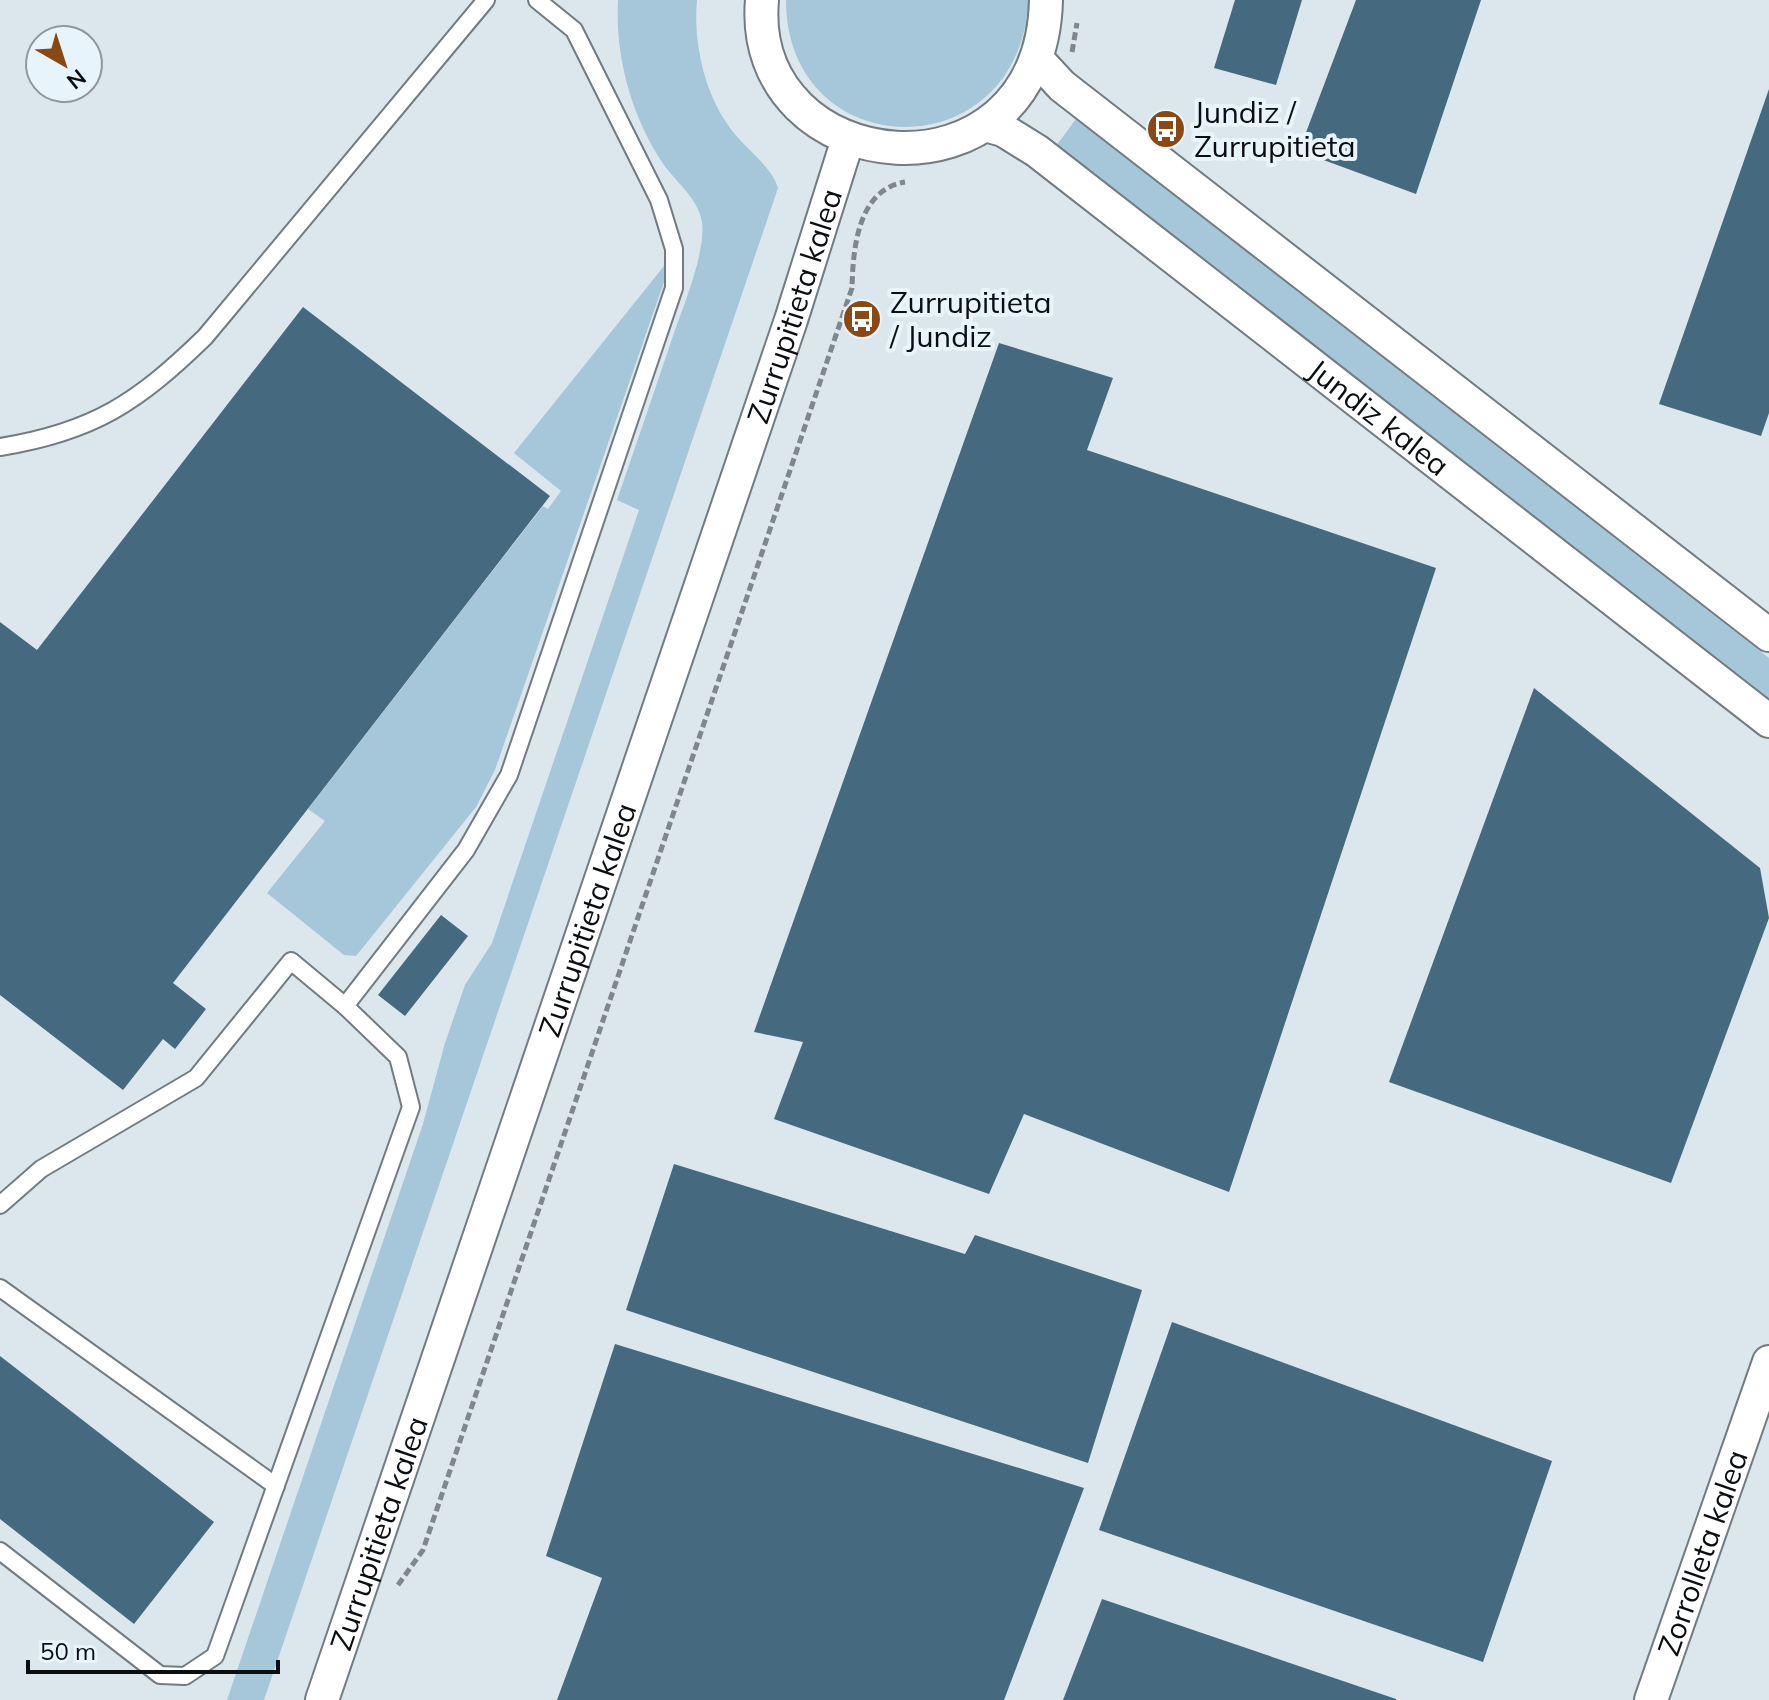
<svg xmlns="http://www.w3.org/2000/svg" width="1769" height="1700" viewBox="0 0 1769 1700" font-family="Mulish,sans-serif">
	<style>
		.green { fill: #a6c6d9 }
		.building { fill: #45697e }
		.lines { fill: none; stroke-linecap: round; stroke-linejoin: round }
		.service-casing { stroke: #717b81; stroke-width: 20 }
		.minor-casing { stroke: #717b81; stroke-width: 36 }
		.path { stroke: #7f878c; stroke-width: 5; stroke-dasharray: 8 4; stroke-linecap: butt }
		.service { stroke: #fff; stroke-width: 16 }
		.minor { stroke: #fff; stroke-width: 32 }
		.labels { text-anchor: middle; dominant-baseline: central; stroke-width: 8; stroke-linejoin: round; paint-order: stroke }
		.poi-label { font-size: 30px; fill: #0a0e10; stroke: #e8f4fb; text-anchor: start }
		.street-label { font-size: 30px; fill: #0a0e10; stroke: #e8f4fb }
	</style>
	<rect width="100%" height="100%" fill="#dbe7ed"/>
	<g class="green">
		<path d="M618,0H697C693,41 704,91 728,125C742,147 770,163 778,188L264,1700H227L423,1124L445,1043L465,985L492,943L639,510L617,500C636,445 655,389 674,333C684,305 706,251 702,222C698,197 675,182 662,162C631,115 615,56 618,0Z"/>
		<path d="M786,0H1028V7C1013,172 786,164 786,0Z"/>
		<path d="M1076,119L1769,658V701L1056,146Z"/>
		<path d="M664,266V282L495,770L476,807L369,940L356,956L344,955L267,893L325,821L308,809L543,506L548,509L561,491L514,453Z"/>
	</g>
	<g class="building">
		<path d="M1235,0H1302L1276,85L1214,68Z"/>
		<path d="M1356,0H1481L1416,194L1299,151Z"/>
		<path d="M1769,89V413L1761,436L1659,404Z"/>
		<path d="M303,307L550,496L173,983L206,1009L175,1049L163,1039L123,1090L0,995V622L37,650Z"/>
		<path d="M999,343L1113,378L1087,450L1436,568L1229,1192L1024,1114L989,1194L774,1119L803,1042L754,1032Z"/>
		<path d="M1534,688L1760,868L1769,918L1671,1183L1389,1082Z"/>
		<path d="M441,915L468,936L405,1016L378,995Z"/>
		<path d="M674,1164L965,1254L975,1235L1142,1290L1088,1463L626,1310Z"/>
		<path d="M1172,1322L1552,1461L1483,1662L1099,1530Z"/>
		<path d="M615,1344L1084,1488L1004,1700H557L602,1578L546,1556Z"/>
		<path d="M0,1356L214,1522L134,1624L0,1519Z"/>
		<path d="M1102,1599L1396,1699V1700H1063Z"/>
	</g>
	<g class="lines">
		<g class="service-casing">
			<g id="service">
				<path d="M0,447C94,432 138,402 205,337L486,0"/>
				<path d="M0,1205L41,1169L196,1078L291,961L345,1006"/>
				<path d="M0,1288L276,1486"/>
				<path d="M0,1551L160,1675L185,1676L215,1656L411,1107L398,1057L345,1006L466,850L509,775L674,288V249L659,200L574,30L537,0"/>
			</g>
		</g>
		<g class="minor-casing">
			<g id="minor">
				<path d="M762,0C746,181 1041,213 1046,0"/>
				<path d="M1037,59L1062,86L1769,635"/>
				<path id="s1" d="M985,125L1003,130L1037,151L1769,721"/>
				<path id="s2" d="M322,1700L791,320L848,139"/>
				<path id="s3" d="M1651,1700L1769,1362"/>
			</g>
		</g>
		<g class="path">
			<path d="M1072,52L1077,23"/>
			<path d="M398,1585L423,1550L852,288C853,250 857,190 905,182"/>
		</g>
		<use href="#service" class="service"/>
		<use href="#minor" class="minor"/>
	</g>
	<defs>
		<g id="bus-disc" transform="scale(2)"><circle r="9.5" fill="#8a4914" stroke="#e8f4fb"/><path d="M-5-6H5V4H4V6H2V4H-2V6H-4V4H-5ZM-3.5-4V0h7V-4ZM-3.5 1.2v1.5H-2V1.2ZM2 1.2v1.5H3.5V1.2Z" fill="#fff"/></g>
	</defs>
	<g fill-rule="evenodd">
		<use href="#bus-disc" x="1166" y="129"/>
		<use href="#bus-disc" x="862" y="319"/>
	</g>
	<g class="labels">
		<g class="poi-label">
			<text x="1194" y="112">Jundiz /<tspan x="1194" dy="34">Zurrupitieta</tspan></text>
			<text x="890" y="302">Zurrupitieta<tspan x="890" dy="34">/ Jundiz</tspan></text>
		</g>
		<g class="street-label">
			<text stroke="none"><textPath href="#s2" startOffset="1472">Zurrupitieta kalea</textPath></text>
			<text stroke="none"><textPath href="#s1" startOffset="492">Jundiz kalea</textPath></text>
			<text stroke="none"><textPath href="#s2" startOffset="824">Zurrupitieta kalea</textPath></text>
			<text stroke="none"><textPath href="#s2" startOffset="176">Zurrupitieta kalea</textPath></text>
			<text stroke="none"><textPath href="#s3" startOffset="156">Zorrolleta kalea</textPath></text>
		</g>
	</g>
	<g transform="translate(64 64) rotate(141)"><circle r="38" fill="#e8f4fb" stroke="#8f989d" stroke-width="2"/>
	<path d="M0-6L14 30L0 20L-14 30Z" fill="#8a4914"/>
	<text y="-12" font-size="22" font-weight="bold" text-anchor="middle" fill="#0a0e10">N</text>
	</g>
	<path d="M28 1660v12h250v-12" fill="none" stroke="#0a0e10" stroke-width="4"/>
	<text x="40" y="1660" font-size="24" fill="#0a0e10" stroke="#e8f4fb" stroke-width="6" paint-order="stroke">50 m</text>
</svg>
